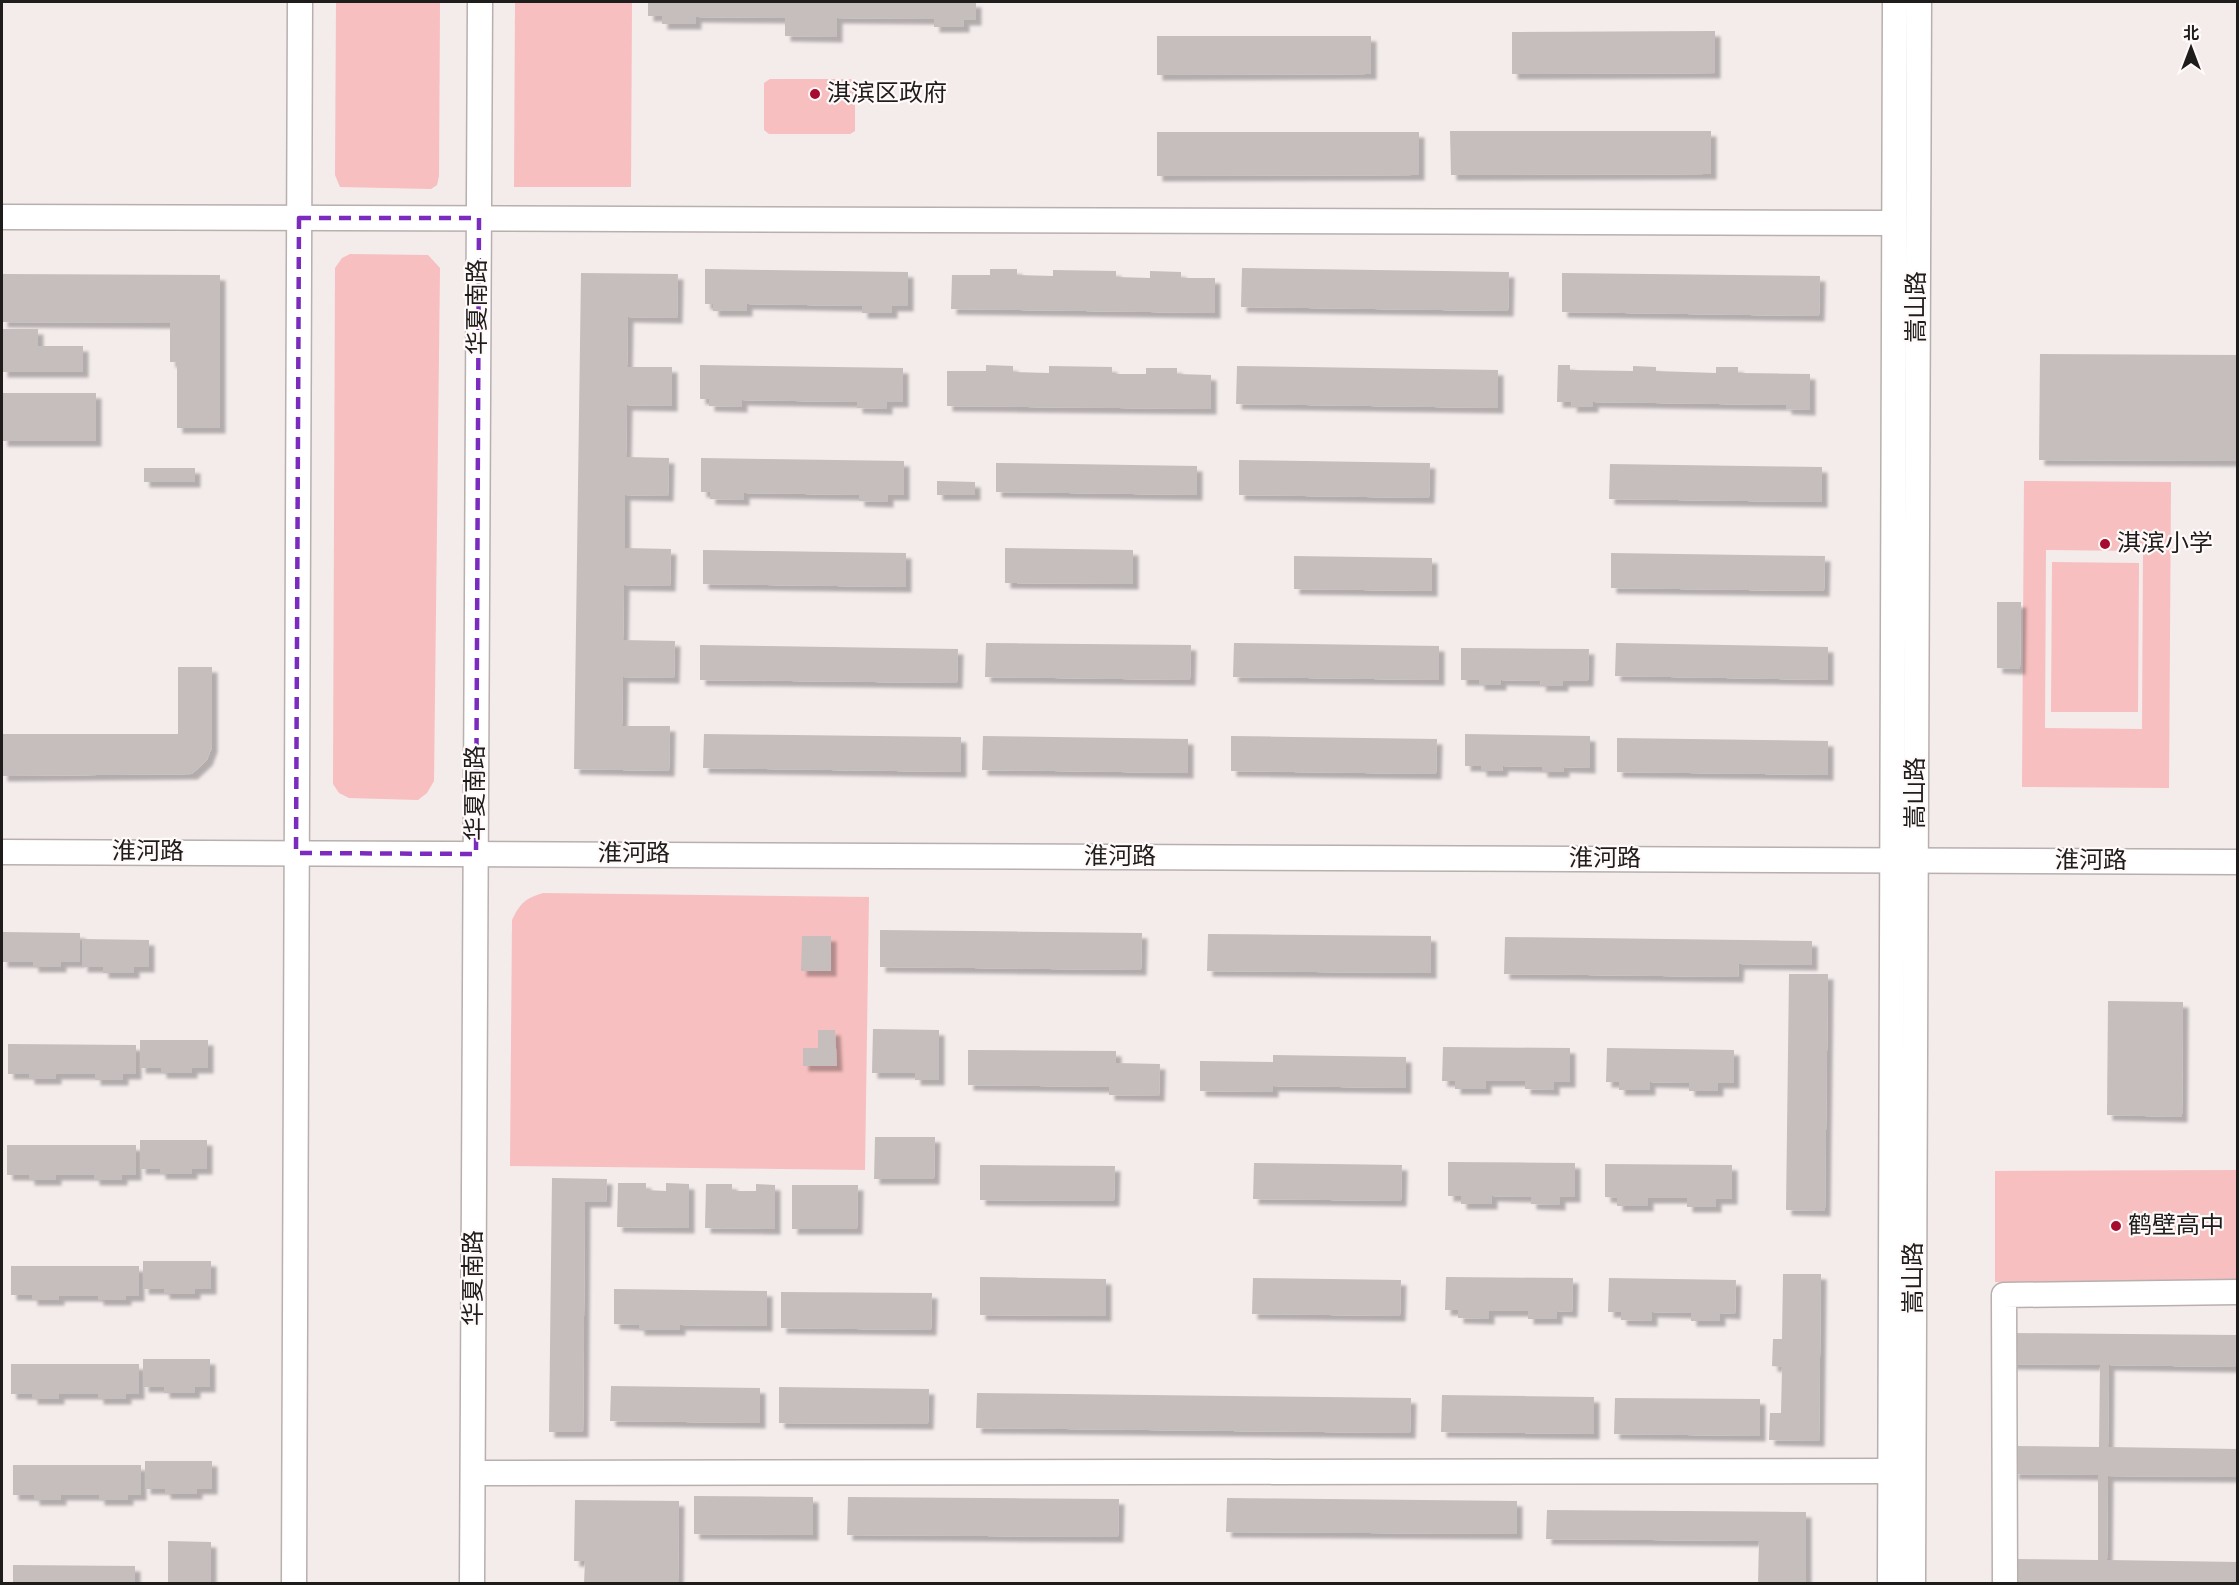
<svg xmlns="http://www.w3.org/2000/svg" width="2239" height="1585" viewBox="0 0 2239 1585" font-family="'Alegreya Sans','Noto Sans SC',sans-serif">
	<style>
		.green { fill: #f7bfbf; fill-rule: evenodd }
		.building { fill: #c6bdbd; filter: url(#shadow) }
		.lines { fill: none; stroke-linecap: round; stroke-linejoin: round }
		.minor-casing { stroke: #b8afaf; stroke-width: 27 }
		.minor { stroke: #fff; stroke-width: 24 }
		.marked { fill: none; stroke: #7b2cbf; stroke-width: 4.5; stroke-dasharray: 12 8; stroke-linejoin: round }
		.poi-dot { fill: #a60b2f; stroke: #fffaf9; stroke-width: 2 }
		.labels { text-anchor: middle; dominant-baseline: central; stroke-width: 4.5; stroke-linejoin: round; paint-order: stroke }
		.poi-label { font-size: 24px; fill: #1f1c1c; stroke: #fffaf9; text-anchor: start }
		.street-label { font-size: 24px; fill: #1f1c1c; stroke: #fffaf9 }
	</style>
	<defs>
		<filter id="shadow"><feDropShadow dx="5.5" dy="5.5" stdDeviation="1.5" flood-color="#0004"/></filter>
	</defs>
	<rect width="100%" height="100%" fill="#f4ebeb"/>
	<g class="green">
		<path d="M336,2H440L439,176L437,185L431,189L340,187L335,175Z"/>
		<path d="M515,2H632L631,187H514Z"/>
		<path d="M770,79H851L855,84V131L850,134H769L764,130V83Z"/>
		<path d="M350,254L428,255L440,268L434,781L427,793L418,800L349,798L339,793L333,784L335,268L342,258Z"/>
		<path d="M2024,481L2171,482L2169,788L2022,787ZM2046,550L2143,551L2142,729L2045,728Z"/>
		<path d="M2052,562L2139,563L2138,712H2051Z"/>
		<path d="M543,893L869,897L865,1170L510,1166L512,920C520,903 526,898 543,893Z"/>
		<path d="M2237,1170V1281L1995,1282V1171Z"/>
	</g>
	<g class="building">
		<path d="M648,2H976V20H964V27H934V19L837,18V37L785,36V18L696,17V24H662V16H648Z"/>
		<path d="M1715,31V73L1512,74V32Z"/>
		<path d="M1157,36H1371V74L1157,75Z"/>
		<path d="M1450,131H1711V174L1451,175Z"/>
		<path d="M1157,132H1419V175L1157,176Z"/>
		<path d="M1242,268L1509,272L1508,311L1241,307Z"/>
		<path d="M705,269L908,272V306H892V313H862V306L747,304V311H713V304H705Z"/>
		<path d="M990,269H1017V275L1053,276V270L1116,271V277L1150,278V271L1181,272V278H1215V313L951,309L952,275H990Z"/>
		<path d="M581,273L678,274L677,318L628,317L627,367H672V406L627,405L626,457L669,458L668,496L625,495V548L671,549L670,586L624,585L623,640L675,641L674,678L623,677L622,726H670L669,771L574,769Z"/>
		<path d="M1562,273L1820,276L1819,316L1562,312Z"/>
		<path d="M2,274L220,275V428H177V362H170V323L2,322Z"/>
		<path d="M2,329H38V346H83V372H2Z"/>
		<path d="M2040,354L2238,355V461L2039,460Z"/>
		<path d="M700,365L903,368V402H887V409L857,408V402L742,400V407L709,406V399H700Z"/>
		<path d="M986,365L1013,366V372L1049,373V366L1112,367V374H1146V368H1177V374L1211,375V409L947,406V371H986Z"/>
		<path d="M1558,365H1570V370L1633,371V366L1656,367V371L1716,373V367H1738V373L1810,374V410L1786,409V405L1593,402V407H1571L1572,402H1557Z"/>
		<path d="M1237,366L1498,370V408L1236,404Z"/>
		<rect x="2" y="393" width="94" height="48"/>
		<path d="M701,458L904,461V495H888V502L859,501V495L744,493V500L710,499V492H701Z"/>
		<path d="M1239,460L1430,463L1429,498L1239,495Z"/>
		<path d="M996,463L1197,466V495L996,492Z"/>
		<path d="M1610,464L1822,467V502L1609,499Z"/>
		<rect x="144" y="468" width="51" height="14"/>
		<path d="M937,481L975,482V495H937Z"/>
		<path d="M1005,548L1133,550V584L1005,583Z"/>
		<path d="M703,550L906,553V587L703,584Z"/>
		<path d="M1611,553L1825,556L1824,591L1611,588Z"/>
		<path d="M1294,556L1432,558V591L1294,589Z"/>
		<path d="M1997,602H2021L2020,669L1997,668Z"/>
		<path d="M986,643L1191,645L1190,680L985,677Z"/>
		<path d="M1234,643L1439,646V680L1233,677Z"/>
		<path d="M1616,643L1828,647V680L1615,676Z"/>
		<path d="M700,645L958,649L957,683L700,680Z"/>
		<path d="M1461,648L1589,649L1588,681H1563V686H1540L1541,681L1501,680V685H1479V680H1461Z"/>
		<path d="M178,667H212V747L207,760L192,774L2,776V734H178Z"/>
		<path d="M704,734L961,737V772L703,768Z"/>
		<path d="M1465,734L1590,736V768L1564,767V772H1542V767L1503,766L1502,771H1481V766H1465Z"/>
		<path d="M983,736L1188,739V773L982,770Z"/>
		<path d="M1231,736L1437,739L1436,774L1231,771Z"/>
		<path d="M1617,738L1828,741V775L1617,772Z"/>
		<path d="M880,930L1142,933L1141,970L880,967Z"/>
		<path d="M2,932L80,933V962H61V967H33V962H2Z"/>
		<path d="M1208,934L1431,936V973L1207,971Z"/>
		<path d="M802,936H831V971H801Z"/>
		<path d="M1505,937L1812,941V965L1739,964L1738,977L1504,974Z"/>
		<path d="M82,939L149,940V967H134V973H103V967H82Z"/>
		<path d="M1789,974H1828L1825,1211L1786,1210Z"/>
		<path d="M2108,1001L2183,1002L2182,1117L2107,1115Z"/>
		<path d="M873,1029L939,1030V1080H915V1073H872Z"/>
		<path d="M818,1030H835L837,1066H803V1048H818Z"/>
		<path d="M140,1040H208V1068H192V1073H161V1068H140Z"/>
		<path d="M8,1044L136,1045V1074H123V1080H95V1074H56V1079H29V1074H8Z"/>
		<path d="M1443,1047L1570,1048V1082H1554V1090L1525,1089V1081H1486V1089H1455V1081H1442Z"/>
		<path d="M1607,1048L1734,1050V1083H1718V1091H1689V1083L1650,1082V1090H1619V1082H1606Z"/>
		<path d="M968,1050L1116,1051V1063L1160,1064L1159,1096L1109,1095V1087L968,1085Z"/>
		<path d="M1273,1055L1406,1057V1088L1273,1086V1092L1200,1091V1061L1273,1062Z"/>
		<path d="M875,1137H935L934,1179H874Z"/>
		<path d="M140,1140H207V1169H192V1174H160V1169H140Z"/>
		<path d="M7,1145H136V1175H122V1180H94V1175H56V1180H29V1175H7Z"/>
		<path d="M1448,1162L1575,1163V1197H1560V1205L1531,1204V1197L1492,1196V1204H1461V1196H1448Z"/>
		<path d="M1254,1163L1402,1165L1401,1201L1253,1199Z"/>
		<path d="M1605,1164L1732,1165V1199H1716V1207H1687V1198H1648V1206H1617V1198L1605,1197Z"/>
		<path d="M980,1165L1115,1166L1114,1201L980,1200Z"/>
		<path d="M552,1178L607,1179L606,1202H585L583,1432H549Z"/>
		<path d="M618,1183H646V1190L666,1191V1183L689,1184V1228L617,1227Z"/>
		<path d="M706,1184H732V1191H756V1184L775,1185V1229L705,1228Z"/>
		<path d="M792,1185H858L857,1229H792Z"/>
		<path d="M143,1261H211V1289H195V1294H164V1289H143Z"/>
		<path d="M11,1266H139V1296H126V1300H98V1296H59V1300H32V1295H11Z"/>
		<path d="M1783,1274H1821L1819,1441L1769,1440L1770,1413H1781L1782,1367L1772,1366L1773,1339H1782Z"/>
		<path d="M980,1277L1106,1279V1316L980,1315Z"/>
		<path d="M1446,1277L1573,1278L1572,1312L1557,1311V1319H1528V1311H1489V1319L1458,1318V1310H1445Z"/>
		<path d="M1253,1278L1401,1280L1400,1316L1252,1314Z"/>
		<path d="M1609,1278L1736,1280L1735,1314L1720,1313V1321H1691V1313L1652,1312V1321L1621,1320V1312H1608Z"/>
		<path d="M614,1289L767,1291V1326L680,1325V1330H639V1325L614,1324Z"/>
		<path d="M781,1292L932,1293L931,1330L781,1328Z"/>
		<path d="M2011,1333L2236,1335L2235,1367L2109,1365L2108,1447L2238,1449V1477L2108,1476L2107,1560L2238,1562V1584H2017V1559L2098,1560V1475L2013,1474L2014,1446L2099,1447L2100,1365L2010,1364Z"/>
		<path d="M143,1359H210V1387H195V1393H164V1387H143Z"/>
		<path d="M11,1364H139V1394H126V1399H98V1394H59V1399H32V1394H11Z"/>
		<path d="M611,1386L760,1388V1423L610,1421Z"/>
		<path d="M779,1387L929,1389L928,1424L779,1423Z"/>
		<path d="M977,1393L1411,1398L1410,1433L976,1428Z"/>
		<path d="M1442,1395L1594,1397V1434L1441,1432Z"/>
		<path d="M1615,1398L1760,1399V1436L1614,1434Z"/>
		<path d="M145,1461H212V1489H197V1494H165V1489H145Z"/>
		<path d="M13,1465H141V1495H128V1500H99V1495H61V1500H34V1495H13Z"/>
		<path d="M694,1496L813,1497V1535L694,1534Z"/>
		<path d="M848,1497L1119,1499L1118,1537L847,1535Z"/>
		<path d="M1227,1498L1517,1501V1534L1226,1532Z"/>
		<path d="M575,1500L679,1501L678,1584H584L585,1561H574Z"/>
		<path d="M1547,1510L1806,1512V1584H1758L1759,1541L1546,1539Z"/>
		<path d="M168,1541L211,1542V1584H168Z"/>
		<path d="M13,1565L135,1566V1584H13Z"/>
	</g>
	<g class="lines">
		<g class="minor-casing">
			<g id="minor">
				<path d="M2,217L1894,223"/>
				<path d="M2,852L2238,862"/>
				<path d="M473,1473L1890,1471"/>
				<path d="M294,1584L300,2"/>
				<path d="M472,1584L480,2"/>
				<path d="M1890,1584L1895,2"/>
				<path d="M1913,1584L1919,2"/>
				<path d="M2005,1584L2004,1295L2238,1292"/>
			</g>
		</g>
		<use href="#minor" class="minor"/>
	</g>
	<path class="marked" d="M299,218H479L476,854L296,853Z"/>
	<g class="poi-dot">
		<circle cx="815" cy="94" r="6"/>
		<circle cx="2105" cy="544" r="6"/>
		<circle cx="2116" cy="1226" r="6"/>
	</g>
	<g class="labels">
		<g class="poi-label">
			<text x="827" y="94">淇滨区政府</text>
			<text x="2117" y="544">淇滨小学</text>
			<text x="2128" y="1226">鹤壁高中</text>
		</g>
		<g class="street-label">
			<text transform="translate(478 307) rotate(-90)">华夏南路</text>
			<text transform="translate(1917 307) rotate(-90)">嵩山路</text>
			<text transform="translate(476 793) rotate(-90)">华夏南路</text>
			<text transform="translate(1916 793) rotate(-90)">嵩山路</text>
			<text x="148" y="852">淮河路</text>
			<text x="634" y="854">淮河路</text>
			<text x="1120" y="857">淮河路</text>
			<text x="1605" y="859">淮河路</text>
			<text x="2091" y="861">淮河路</text>
			<text transform="translate(474 1278) rotate(-90)">华夏南路</text>
			<text transform="translate(1914 1278) rotate(-90)">嵩山路</text>
		</g>
	</g>
	<rect width="2239" height="1585" fill="none" stroke="#1f1c1c" stroke-width="6"/>
	<g transform="translate(2191 48)" stroke="#fffaf9" stroke-width="4.5" paint-order="stroke">
	<path d="M0-4.5L10 22L0 15L-10 22Z" fill="#1f1c1c"/>
	<text y="-9" font-size="16" font-weight="bold" text-anchor="middle" fill="#1f1c1c">北</text>
	</g>
</svg>
